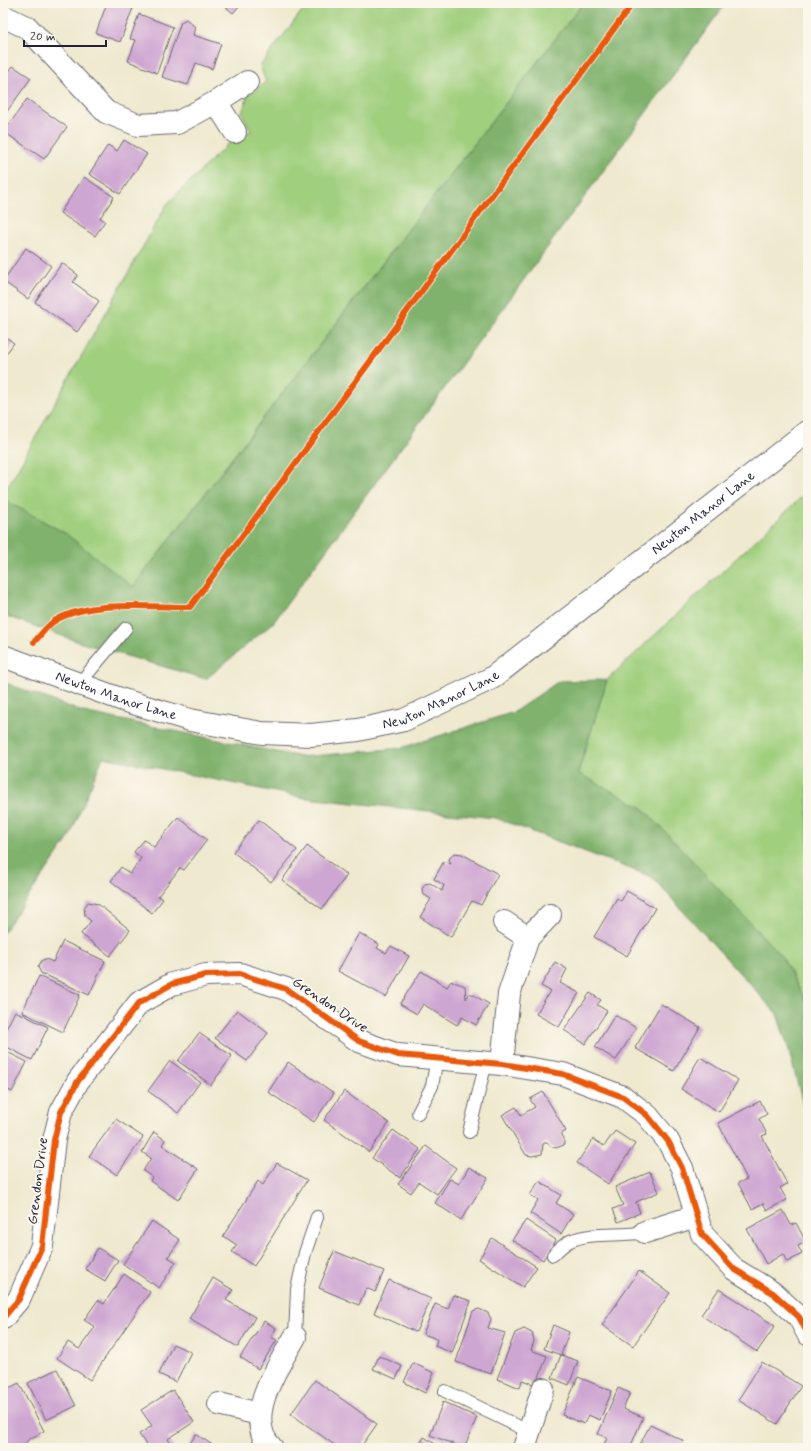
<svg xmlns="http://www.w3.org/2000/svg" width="811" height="1451" viewBox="0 0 811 1451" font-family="Mynerve,sans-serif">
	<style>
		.green { fill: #a0cf7e; stroke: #61785c }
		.forest { fill: #80b26d; stroke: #516a54 }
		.building { fill: #cea6d2 }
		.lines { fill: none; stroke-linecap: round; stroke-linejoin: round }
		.service-casing { stroke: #6a686f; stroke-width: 14 }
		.minor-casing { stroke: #6a686f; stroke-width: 24 }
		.service { stroke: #fff; stroke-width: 12 }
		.minor { stroke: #fff; stroke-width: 22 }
		.cycleway-casing { stroke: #fbf7ec; stroke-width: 8 }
		.cycleway { stroke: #e8590c; stroke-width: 6 }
		.labels { text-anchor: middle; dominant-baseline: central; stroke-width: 4; stroke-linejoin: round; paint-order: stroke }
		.street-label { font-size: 14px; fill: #22223b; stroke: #fbf7ec }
	</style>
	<rect width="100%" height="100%" fill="#fbf7ec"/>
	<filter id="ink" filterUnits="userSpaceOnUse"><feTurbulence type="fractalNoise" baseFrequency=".025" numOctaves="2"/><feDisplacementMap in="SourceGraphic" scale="8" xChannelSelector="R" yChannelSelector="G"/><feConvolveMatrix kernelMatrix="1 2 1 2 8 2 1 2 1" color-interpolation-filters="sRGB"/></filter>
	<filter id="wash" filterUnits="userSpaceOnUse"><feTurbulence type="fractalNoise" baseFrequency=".012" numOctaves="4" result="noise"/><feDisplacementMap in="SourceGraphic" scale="16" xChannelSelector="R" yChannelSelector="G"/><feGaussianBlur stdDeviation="0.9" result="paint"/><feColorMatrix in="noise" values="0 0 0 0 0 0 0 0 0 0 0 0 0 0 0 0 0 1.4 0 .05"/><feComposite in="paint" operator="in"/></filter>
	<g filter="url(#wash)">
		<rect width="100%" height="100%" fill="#efe9cf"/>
		<g class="green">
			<path d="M308,3H583L133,587L3,615V495L167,204L228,144L251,131L242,113L248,95L266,82L260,66Z"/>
			<path d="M808,491V1005L782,957L578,773L607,680Z"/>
		</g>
		<g class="forest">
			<path d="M583,3H726L273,623L206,679L82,643L3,615V499L65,533L133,587Z"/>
			<path d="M607,680L578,773L643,808L782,957L808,1005V1124L788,1047L777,1014L652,877L496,818L305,798L103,757L69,838L3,933V682L83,712L301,757L401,748L514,712L559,681Z"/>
		</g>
		<g id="blocks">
			<g class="building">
				<path d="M107,3H135L120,42L96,33Z"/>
				<path d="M221,3H242L233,13Z"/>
				<path d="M139,14L173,27L157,73L128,61L136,40L130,39Z"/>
				<path d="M186,19L195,27L193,35L221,44L212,69L196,63L188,85L162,77L181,22Z"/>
				<path d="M13,66L31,78L3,117V80Z"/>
				<path d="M27,99L67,127L44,159L4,132Z"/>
				<path d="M124,140L147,154L120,194L89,174L108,145L117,151Z"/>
				<path d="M84,177L114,197L100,218L105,221L95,236L60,213Z"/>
				<path d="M26,248L51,266L28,299L3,281Z"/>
				<path d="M62,263L78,275L73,282L99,301L77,332L35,302Z"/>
				<path d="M3,335L14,343L3,358Z"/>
				<path d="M178,817L207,840L184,870L180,868L158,896L163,899L152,913L111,881L121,867L130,874L141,858L134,852L144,840L154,847Z"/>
				<path d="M259,820L297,850L271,882L233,852Z"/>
				<path d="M307,846L347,875L322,909L282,880Z"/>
				<path d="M454,853L462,854L498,874L481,905L472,901L451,937L420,917L431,899L423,894L422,889L425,884L430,883L442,891L444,885L434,879L444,861L451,864L449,859Z"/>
				<path d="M627,891L655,908L627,956L594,937L617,898L621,901Z"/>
				<path d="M88,902L98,904L130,930L110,956L81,934L91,921L85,916L84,908Z"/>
				<path d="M359,933L379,944L377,948L386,953L391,946L409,956L386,997L338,971Z"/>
				<path d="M63,941L105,961L89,995L41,973L38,967L42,960L46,959L53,962Z"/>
				<path d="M555,962L567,969L560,983L579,993L559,1027L536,1014L550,991L541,986Z"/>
				<path d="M421,971L447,987L451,981L465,986L466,999L470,993L489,1004L476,1025L462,1017L457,1025L423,1004L417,1014L400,1004Z"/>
				<path d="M39,976L80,995L63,1032L22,1012Z"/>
				<path d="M590,993L601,1000L597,1005L607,1011L585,1044L564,1030Z"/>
				<path d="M661,1004L700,1027L674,1071L635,1048Z"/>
				<path d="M237,1010L268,1033L247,1061L215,1038Z"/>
				<path d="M15,1011L48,1027L32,1060L3,1045V1035Z"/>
				<path d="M615,1015L636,1028L616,1060L595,1047Z"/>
				<path d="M199,1033L232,1056L211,1085L178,1061Z"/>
				<path d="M3,1050L27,1062L12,1092L3,1087Z"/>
				<path d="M700,1057L738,1080L719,1112L681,1089Z"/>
				<path d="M170,1061L200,1082L178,1113L148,1091Z"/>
				<path d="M288,1062L334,1093L314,1122L268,1092Z"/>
				<path d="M344,1091L389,1123L369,1152L324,1120Z"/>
				<path d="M543,1092L566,1131L561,1134L564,1138V1145L556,1148L550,1146L547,1142L543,1144L542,1154L532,1156L526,1155L502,1115L516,1107L521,1115L535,1107L530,1099Z"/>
				<path d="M760,1101L767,1114L759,1119L767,1134L762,1136L787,1184L780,1188L787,1200L767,1210L763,1203L752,1209L738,1183L747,1179L718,1123Z"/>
				<path d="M116,1119L143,1137L117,1175L89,1156Z"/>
				<path d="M393,1130L420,1149L400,1178L372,1158Z"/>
				<path d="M615,1131L635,1144L608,1184L577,1163L593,1139L604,1146Z"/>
				<path d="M154,1132L165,1140L162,1145L198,1169L178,1200L150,1181L152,1177L143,1171L151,1158L142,1152Z"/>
				<path d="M426,1146L456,1168L437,1194L419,1182L411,1193L398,1184Z"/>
				<path d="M277,1163L307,1180L254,1266L232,1252L237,1245L223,1236L258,1181L263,1185Z"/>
				<path d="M469,1167L488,1178L461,1220L435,1203L450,1179L459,1184Z"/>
				<path d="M650,1172L659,1192L636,1202L640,1213L618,1222L613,1209L623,1205L615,1187Z"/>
				<path d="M539,1181L561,1195L556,1203L573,1214L561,1234L530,1213L538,1200L530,1195Z"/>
				<path d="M783,1210L791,1225L796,1223L806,1242L798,1246L802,1254L787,1262L783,1254L766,1264L747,1229Z"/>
				<path d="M526,1220L556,1240L543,1260L512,1240Z"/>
				<path d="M152,1221L180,1240L168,1257L176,1262L159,1288L123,1264Z"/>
				<path d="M492,1238L537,1267L523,1287L479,1259Z"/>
				<path d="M98,1248L118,1260L105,1281L85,1269Z"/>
				<path d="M334,1251L384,1271L375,1292L366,1288L359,1305L319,1288Z"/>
				<path d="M639,1271L670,1293L633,1346L602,1325Z"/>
				<path d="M124,1274L150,1292L90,1380L57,1358L68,1342L79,1349L95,1327L84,1320L98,1300L104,1304Z"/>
				<path d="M213,1278L233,1290L226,1300L255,1317L238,1347L189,1319Z"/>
				<path d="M389,1280L431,1299L416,1332L374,1313Z"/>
				<path d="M719,1289L775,1326L757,1352L701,1315Z"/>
				<path d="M453,1295L471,1301L452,1353L435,1346L437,1339L423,1334L435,1304L448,1309Z"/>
				<path d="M479,1309L488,1313L491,1319L488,1328L505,1333L491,1374L456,1362L473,1311Z"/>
				<path d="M264,1321L276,1328L271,1337L277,1340L258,1369L240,1357Z"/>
				<path d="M553,1325L569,1332L561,1355L544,1349Z"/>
				<path d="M524,1329L532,1333L534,1341L531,1350L547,1356L536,1385L522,1380L520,1388L497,1379L515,1333Z"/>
				<path d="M173,1344L191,1352L176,1382L159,1374Z"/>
				<path d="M561,1355L578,1361L569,1385L552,1378Z"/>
				<path d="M379,1356L402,1366L396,1379L373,1369Z"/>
				<path d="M762,1362L801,1386L777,1424L738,1400Z"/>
				<path d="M413,1363L434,1373L425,1393L404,1382Z"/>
				<path d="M57,1369L76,1406L46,1420L28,1383Z"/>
				<path d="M578,1377L612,1391L600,1420L588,1415L584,1424L562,1415Z"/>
				<path d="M315,1380L377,1424L360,1448H339L291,1414Z"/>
				<path d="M19,1383L44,1431L28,1440L25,1444L18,1448L9,1446L3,1448V1391Z"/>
				<path d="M618,1388L630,1393L623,1409L643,1417L630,1448H606L603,1447L607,1438L598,1434Z"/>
				<path d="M173,1390L194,1422L168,1439L174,1448H148L139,1434L152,1426L141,1410Z"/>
				<path d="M443,1402L477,1417L464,1448L430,1435Z"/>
				<path d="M650,1425L684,1441L682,1446L686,1448H638Z"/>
				<path d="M196,1434L217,1448H187Z"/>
				<path d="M424,1437L442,1448H418Z"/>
			</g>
		</g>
	</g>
	<g filter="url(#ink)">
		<use href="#blocks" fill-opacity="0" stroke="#6a686f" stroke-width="1"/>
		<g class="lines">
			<g class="service-casing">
				<g id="service">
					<path d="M79,684L126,628"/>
					<path d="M418,1113L432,1086L437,1058"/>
					<path d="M469,1132L486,1062"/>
					<path d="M553,1255C558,1250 564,1244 570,1241C593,1231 621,1237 645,1232"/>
					<path d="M295,1337L297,1289L305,1253L317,1217"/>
					<path d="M445,1391L530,1432"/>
				</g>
			</g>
			<g class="minor-casing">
				<g id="minor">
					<path d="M3,16L28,28L106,112L138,125L177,123L216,102L247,82"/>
					<path d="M216,102L235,132"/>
					<path id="s1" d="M3,656L123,700L190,720L262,733L311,735L358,730L404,720L492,678L808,431"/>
					<path d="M504,922L528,938"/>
					<path d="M502,1064L509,994L528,938L550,915"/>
					<path d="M645,1232L696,1216"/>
					<path d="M3,1318L19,1299L42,1246L54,1140L61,1112L78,1081L139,1003L172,984L206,975L240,974L286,989L359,1041L398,1055L502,1064L563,1074L623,1097L647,1115L668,1141L682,1168L702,1234L734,1269L773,1293L799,1317L808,1334"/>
					<path d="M219,1404L259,1414"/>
					<path d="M272,1448C241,1419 279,1365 295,1337"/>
					<path d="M524,1448L543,1389"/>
				</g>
			</g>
			<use href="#service" class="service"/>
			<use href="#minor" class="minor"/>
			<g class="cycleway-casing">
				<g id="cycleway">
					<path d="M34,642C41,635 48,624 56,620C91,600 151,607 190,607L633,3"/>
					<path d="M3,1318L19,1299L42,1246L54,1140L61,1112L78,1081L139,1003L172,984L206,975L240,974L286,989L359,1041L398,1055L502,1064L563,1074L623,1097L647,1115L668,1141L682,1168L702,1234L734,1269L773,1293L799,1317L808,1334"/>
				</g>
			</g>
			<use href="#cycleway" class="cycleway"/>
		</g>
	</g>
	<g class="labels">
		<g class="street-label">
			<text stroke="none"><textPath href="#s1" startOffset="780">Newton Manor Lane</textPath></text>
			<text stroke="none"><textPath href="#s1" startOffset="120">Newton Manor Lane</textPath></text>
			<text stroke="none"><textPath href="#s1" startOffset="456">Newton Manor Lane</textPath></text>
			<text transform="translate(330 1005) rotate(34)">Grendon Drive</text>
			<text transform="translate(38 1181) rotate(-83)">Grendon Drive</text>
		</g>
	</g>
	<rect width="811" height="1451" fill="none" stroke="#fbf7ec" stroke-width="16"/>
	<path d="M24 40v6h82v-6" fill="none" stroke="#22223b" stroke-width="2"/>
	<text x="30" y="40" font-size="12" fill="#22223b" stroke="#fbf7ec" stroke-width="3" paint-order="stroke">20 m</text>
</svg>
